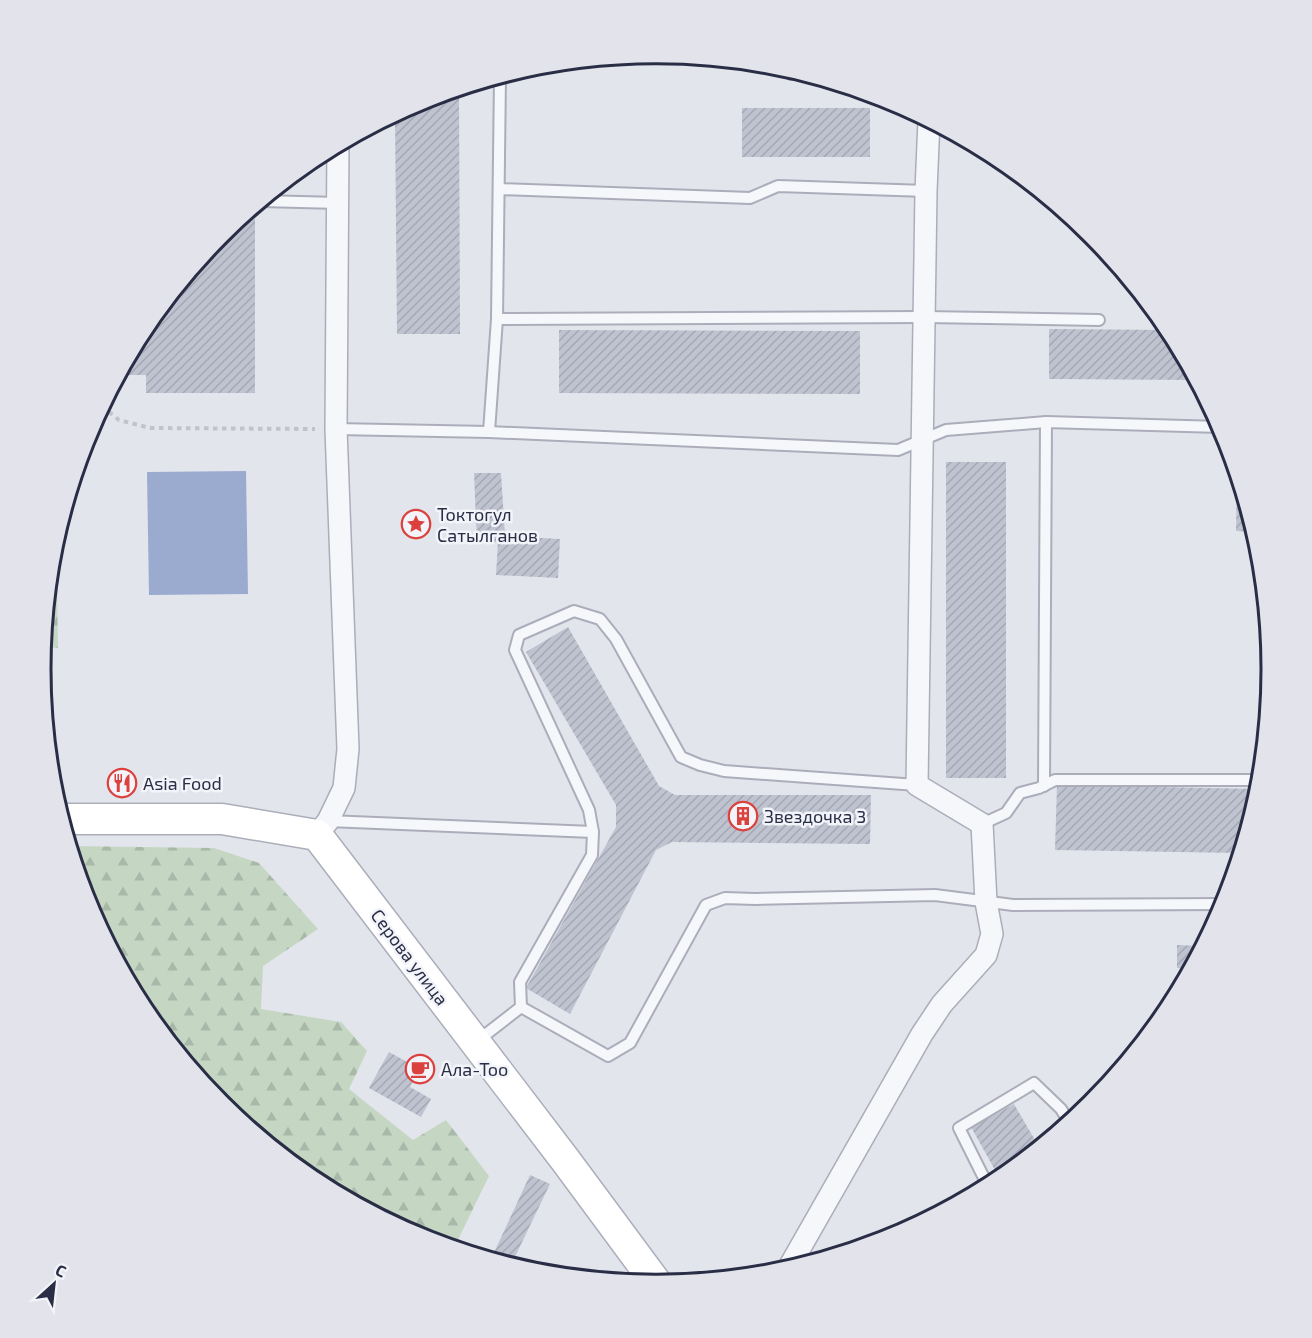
<svg xmlns="http://www.w3.org/2000/svg" width="1312" height="1338" viewBox="0 0 1312 1338" font-family="'Exo 2',sans-serif">
	<style>
		.forest { fill: url(#forest-firs) }
		.water { fill: #9babcf }
		.building { fill: url(#building-hatch) }
		.lines { fill: none; stroke-linecap: round; stroke-linejoin: round }
		.lane-casing { stroke: #abaeba; stroke-width: 14 }
		.street-casing { stroke: #abaeba; stroke-width: 24 }
		.secondary-casing { stroke: #abaeba; stroke-width: 33 }
		.path { stroke: #c1c3cb; stroke-width: 4; stroke-dasharray: 4.5 4.5; stroke-linecap: butt }
		.lane { stroke: #f6f7fa; stroke-width: 10 }
		.street { stroke: #f6f7fa; stroke-width: 21 }
		.secondary { stroke: #fff; stroke-width: 30 }
		.labels { text-anchor: middle; dominant-baseline: central; stroke-width: 5; stroke-linejoin: round; paint-order: stroke }
		.poi-label { font-size: 18px; fill: #292e46; stroke: #f3f4f9; text-anchor: start }
		.street-label { font-size: 18px; fill: #292e46; stroke: #f3f4f9 }
		.rim { fill: none; stroke: #292e46; stroke-width: 3 }
	</style>
	<defs>
		<pattern id="forest-firs" width="22" height="20" patternUnits="userSpaceOnUse" patternTransform="scale(1.5)"><rect width="22" height="20" fill="#c5d7c3"/><path d="M5 1l3.5 6h-7zM16 11l3.5 6h-7z" fill="#a9b9a9"/></pattern>
		<pattern id="building-hatch" width="6" height="6" patternUnits="userSpaceOnUse" patternTransform="scale(1.5)"><rect width="6" height="6" fill="#bfc3d0"/><path d="M-1 1l2-2M0 6l6-6M5 7l2-2" fill="none" stroke="#a4a8b4"/></pattern>
	</defs>
	<rect width="100%" height="100%" fill="#e3e5ec"/>
	<g class="forest">
		<path d="M53,548L57,589L58,648L43,647Z"/>
		<path d="M70,846L214,848L259,863L318,929L263,966L261,1009L341,1022L367,1051L349,1089L413,1140L446,1120L489,1176L454,1248L420,1238L314,1181L221,1104L144,1011L87,904Z"/>
	</g>
	<path class="water" d="M246,471L248,594L149,595L147,472Z"/>
	<g class="building">
		<path d="M459,89L460,334H397L395,114L421,100Z"/>
		<rect x="742" y="108" width="128" height="49"/>
		<path d="M250,210H255V393H146V375H119L140,335H146V324L221,234Z"/>
		<path d="M1049,329L1169,330L1196,380L1049,379Z"/>
		<path d="M559,330L860,331V394L559,393Z"/>
		<rect x="946" y="462" width="60" height="316"/>
		<path d="M474,473H501L505,536L560,539L558,578L496,575L498,542L477,543Z"/>
		<path d="M1237,477H1238L1254,532L1236,531Z"/>
		<path d="M568,627L659,786L675,795H871L870,844L672,842L656,850L570,1014L526,988L616,827V805L526,652Z"/>
		<path d="M132,777L134,789H112L111,778Z"/>
		<path d="M1057,785L1260,789L1240,853L1055,850Z"/>
		<path d="M1177,945L1202,946L1190,969L1177,968Z"/>
		<path d="M389,1052L420,1069L410,1087L431,1099L421,1117L369,1088Z"/>
		<path d="M1014,1104L1039,1147L1000,1179L971,1127Z"/>
		<path d="M530,1175L550,1184L511,1265L492,1257Z"/>
	</g>
	<g class="lines">
		<g class="lane-casing">
			<g id="lane">
				<path d="M653,54H664"/>
				<path d="M783,67L791,74H804"/>
				<path d="M499,189L750,198L778,186L926,191"/>
				<path d="M261,201L339,203"/>
				<path d="M497,319L500,76"/>
				<path d="M336,429L489,432L898,450L946,430L1046,422L1221,427"/>
				<path d="M489,432L497,319L925,317L1099,320"/>
				<path d="M1044,786L1046,422"/>
				<path d="M328,821L593,832"/>
				<path d="M982,824L1006,813L1020,793L1039,788L1055,780H1261"/>
				<path d="M521,1007L608,1056L630,1043L706,905L725,898L755,899L935,895L1013,905L1225,904"/>
				<path d="M476,1042L521,1007L520,982L592,855L593,832L589,810L515,650L519,635L574,611L600,619L616,639L681,757L700,765L724,771L917,785"/>
				<path d="M988,1186L959,1128L1034,1083L1061,1109L1069,1122"/>
			</g>
		</g>
		<g class="street-casing">
			<g id="street">
				<path d="M317,835L328,821L344,788L348,749L336,429L338,144"/>
				<path d="M788,1269L922,1034L942,1004L986,955L992,934L986,902L982,824L917,785L926,191L929,120"/>
			</g>
		</g>
		<g class="secondary-casing">
			<path id="secondary" d="M61,819H222L317,835L566,1161L657,1284"/>
		</g>
		<path class="path" d="M102,406L119,420L150,428L315,429"/>
		<use href="#lane" class="lane"/>
		<use href="#street" class="street"/>
		<use href="#secondary" class="secondary"/>
	</g>
	<defs>
		<g id="sight-ring" transform="scale(1.5)"><circle r="9.5" fill="#f3f4f9" stroke="#db423e" stroke-width="1.5"/><path d="M0-6L1.8-2.2L6-1.7L2.9 1.2L3.7 5.4L0 3.3L-3.7 5.4L-2.9 1.2L-6-1.7L-1.8-2.2Z" fill="#db423e"/></g>
		<g id="restaurant-ring" transform="scale(1.5)"><circle r="9.5" fill="#f3f4f9" stroke="#db423e" stroke-width="1.5"/><path d="M-5-6h1v4h1v-4h1v4h1v-4h1v5L-1.5 .5V6h-2V.5L-5-1ZM5-6V6H3V1.5H1.5Q1.5-4 5-6Z" fill="#db423e"/></g>
		<g id="building-ring" transform="scale(1.5)"><circle r="9.5" fill="#f3f4f9" stroke="#db423e" stroke-width="1.5"/><path d="M-4-6H4V6H1V3H-1V6H-4ZM-2.5-4.3h1.7v1.8h-1.7ZM.8-4.3h1.7v1.8H.8ZM-2.5-1h1.7V.8h-1.7ZM.8-1h1.7V.8H.8Z" fill="#db423e"/></g>
		<g id="cafe-ring" transform="scale(1.5)"><circle r="9.5" fill="#f3f4f9" stroke="#db423e" stroke-width="1.5"/><path d="M-5.5-4.5H6V0H3Q3 3.5 0 3.5H-2.5Q-5.5 3.5-5.5 0ZM3-3.2v2h1.7v-2ZM-6 4.5H4V6H-6Z" fill="#db423e"/></g>
	</defs>
	<g fill-rule="evenodd">
		<use href="#sight-ring" x="416" y="524"/>
		<use href="#restaurant-ring" x="122" y="783"/>
		<use href="#building-ring" x="743" y="816"/>
		<use href="#cafe-ring" x="420" y="1069"/>
	</g>
	<g class="labels">
		<g class="poi-label">
			<text x="437" y="514">Токтогул<tspan x="437" dy="21">Сатылганов</tspan></text>
			<text x="143" y="783">Asia Food</text>
			<text x="764" y="816">Звездочка 3</text>
			<text x="441" y="1069">Ала-Тоо</text>
		</g>
		<g class="street-label">
			<text transform="translate(410 957) rotate(53)">Серова улица</text>
		</g>
	</g>
	<path d="M0 0H1312V1338H0ZM51 669a605 605 0 1 1 1210 0a605 605 0 1 1-1210 0Z" fill="#e3e4eb" fill-rule="evenodd"/>
	<path class="rim" d="M51 669a605 605 0 1 1 1210 0a605 605 0 1 1-1210 0Z"/>
	<g transform="translate(54 1284) rotate(27)" stroke="#f3f4f9" stroke-width="4.5" paint-order="stroke">
	<path d="M0-4.5L10 22L0 15L-10 22Z" fill="#292e46"/>
	<text y="-9" font-size="16" font-weight="bold" text-anchor="middle" fill="#292e46">С</text>
	</g>
</svg>
